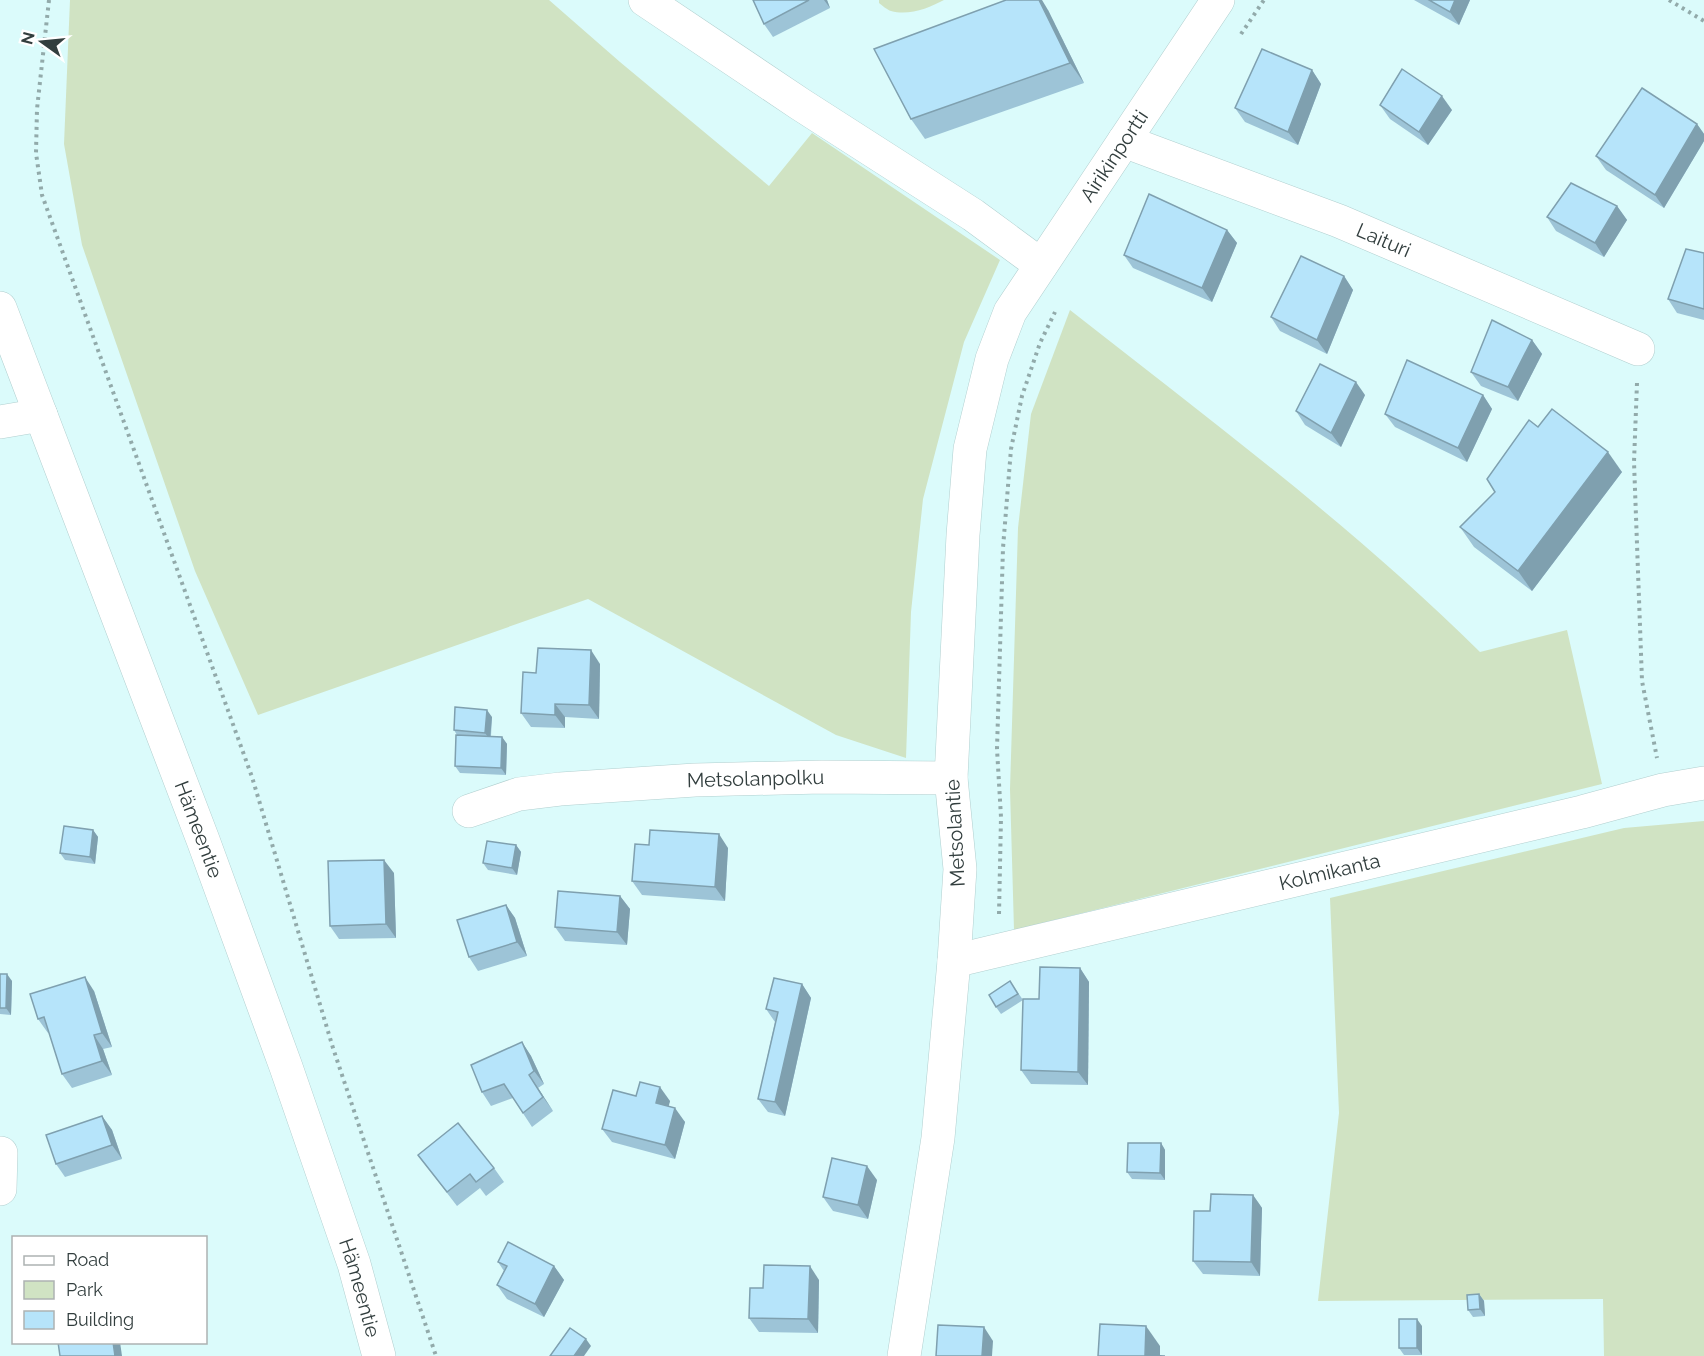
<svg xmlns="http://www.w3.org/2000/svg" width="1704" height="1356" viewBox="0 0 1704 1356" font-family="Raleway,sans-serif">
	<style>
		.green { fill: #d0e3c3 }
		.lines { fill: none; stroke-linecap: round; stroke-linejoin: round }
		.minor-casing { stroke: #b1cfcf; stroke-width: 34 }
		.highway-casing { stroke: #b1cfcf; stroke-width: 34 }
		.path { stroke: #92aaaa; stroke-width: 4; stroke-dasharray: 3 4.5; stroke-linecap: butt }
		.minor { stroke: #fff; stroke-width: 33 }
		.highway { stroke: #fff; stroke-width: 33 }
		.wall { fill: #9dc4d7 }
		.shaded-wall { fill: #7fa0af }
		.building { fill: #b6e4fa; stroke: #7fa0af; stroke-width: 1.5 }
		.labels { text-anchor: middle; dominant-baseline: central; stroke-width: 6; stroke-linejoin: round; paint-order: stroke }
		.street-label { font-size: 20px; fill: #323e3e; stroke: #fff }
	</style>
	<rect width="100%" height="100%" fill="#dbfbfb"/>
	<g class="green">
		<path d="M70,0H549L620,62L769,186L812,133L1000,260L964,342L923,499L911,612L906,758L836,735L588,599L258,715L195,571L82,245L64,144Z"/>
		<path d="M879,0H944C929,8 909,16 891,11C887,10 882,5 879,3Z"/>
		<path d="M1070,310C1210,420 1354,527 1480,652L1567,630L1602,784L1014,930L1010,789L1018,528L1031,414Z"/>
		<path d="M1704,821V1356H1604L1603,1299L1318,1301L1339,1113L1330,898L1624,828Z"/>
	</g>
	<g class="lines">
		<g class="minor-casing">
			<g id="minor">
				<path d="M645,0L800,104L973,215L1041,265"/>
				<path id="s1" d="M1124,141L1339,221L1638,349"/>
				<path d="M0,422L41,415"/>
				<path id="s2" d="M469,811L519,794L560,789L695,780L822,777L951,778"/>
				<path id="s3" d="M954,961L1582,812L1663,790L1704,783"/>
				<path d="M0,1189L1,1153"/>
				<path id="s4" d="M904,1356L938,1138L954,961L960,869L951,778L963,535L970,449L992,359L1010,312L1218,0"/>
			</g>
		</g>
		<g class="highway-casing">
			<g id="highway">
				<path id="s5" d="M0,308L203,840L286,1067L354,1264L379,1356"/>
			</g>
		</g>
		<g class="path">
			<path d="M49,0L37,109L36,153L42,195L252,777L333,1048L436,1356"/>
			<path d="M1669,0L1704,21"/>
			<path d="M1241,34L1264,0"/>
			<path d="M1637,383L1634,462L1642,681L1657,758"/>
			<path d="M999,914L1001,817L997,749L1003,548L1011,449L1022,396L1040,343L1055,312"/>
		</g>
		<use href="#minor" class="minor"/>
		<use href="#highway" class="highway"/>
	</g>
	<g class="wall">
		<path d="M753,0H827L830,8L773,37L764,24Z"/>
		<path d="M1414,0H1470L1459,25Z"/>
		<path d="M1048,10L1084,83L925,139L911,119Z"/>
		<path d="M1312,70L1321,84L1298,145L1245,122L1235,108Z"/>
		<path d="M1380,105L1452,110L1428,145L1390,119Z"/>
		<path d="M1697,124L1704,134V141L1664,208L1606,170L1596,156Z"/>
		<path d="M1617,206L1627,220L1604,257L1556,231L1547,217Z"/>
		<path d="M1227,230L1237,243L1212,302L1133,268L1124,255Z"/>
		<path d="M1704,253V320L1677,313L1668,299Z"/>
		<path d="M1344,276L1353,290L1327,354L1280,331L1271,317Z"/>
		<path d="M1532,340L1542,354L1518,401L1481,386L1471,372Z"/>
		<path d="M1365,395L1341,447L1305,425L1296,411Z"/>
		<path d="M1483,395L1492,409L1467,462L1395,427L1385,414Z"/>
		<path d="M1538,427L1622,472L1532,591L1474,547L1460,527L1495,492Z"/>
		<path d="M600,664L599,719L565,717V728L531,727L521,713L536,673Z"/>
		<path d="M492,717L491,736L502,737L507,744L506,775L460,773L455,766L457,735L454,730Z"/>
		<path d="M93,830L98,837L95,864L65,860L60,853Z"/>
		<path d="M516,845L521,852L517,875L488,870L483,863Z"/>
		<path d="M649,845L728,848L725,901L642,895L632,881Z"/>
		<path d="M394,873L396,938L339,939L330,926Z"/>
		<path d="M620,896L630,909L627,945L565,941L555,927Z"/>
		<path d="M506,905L515,918L527,956L478,971L469,957Z"/>
		<path d="M1080,968L1089,982L1088,1085L1031,1084L1021,1070L1039,999Z"/>
		<path d="M0,974L12,981L11,1015L0,1014Z"/>
		<path d="M1010,981L1023,1000L1001,1014L996,1007Z"/>
		<path d="M802,984L811,998L785,1116L768,1112L758,1099L775,1022L766,1009Z"/>
		<path d="M94,991L112,1047L103,1049L112,1075L72,1088L62,1074L49,1032L48,1033L38,1019Z"/>
		<path d="M522,1042L531,1056L544,1084L538,1088L553,1111L532,1127L513,1098L491,1106L482,1092Z"/>
		<path d="M636,1096L670,1101L668,1106L685,1122L675,1159L612,1142L602,1129Z"/>
		<path d="M102,1116L112,1130L122,1159L65,1177L56,1164Z"/>
		<path d="M1161,1143L1165,1150V1180L1132,1179L1127,1172Z"/>
		<path d="M418,1155L494,1168L504,1182L486,1196L480,1188L457,1206Z"/>
		<path d="M877,1180L868,1219L833,1211L823,1197Z"/>
		<path d="M1253,1195L1262,1208L1260,1276L1203,1274L1193,1261L1210,1211Z"/>
		<path d="M498,1262L554,1266L564,1280L544,1317L507,1299L497,1285L504,1271Z"/>
		<path d="M819,1280L818,1333L759,1332L749,1318L763,1288Z"/>
		<path d="M1479,1294L1484,1301L1485,1316L1473,1317L1468,1310Z"/>
		<path d="M1422,1326V1355H1404L1399,1348Z"/>
	</g>
	<g class="shaded-wall">
		<path d="M824,0H827L830,8Z"/>
		<path d="M1039,0H1042L1048,10L1084,83L1070,63Z"/>
		<path d="M1455,0H1470L1459,25L1450,12Z"/>
		<path d="M1312,70L1321,84L1298,145L1288,132Z"/>
		<path d="M1442,96L1452,110L1428,145L1419,132Z"/>
		<path d="M1697,124L1704,134V141L1664,208L1655,195Z"/>
		<path d="M1617,206L1627,220L1604,257L1595,243Z"/>
		<path d="M1227,230L1237,243L1212,302L1202,288Z"/>
		<path d="M1344,276L1353,290L1327,354L1317,340Z"/>
		<path d="M1532,340L1542,354L1518,401L1508,387Z"/>
		<path d="M1356,382L1365,395L1341,447L1331,433Z"/>
		<path d="M1483,395L1492,409L1467,462L1458,448Z"/>
		<path d="M1608,452L1622,472L1532,591L1518,571Z"/>
		<path d="M591,650L600,664L599,719L589,705Z"/>
		<path d="M555,704L565,717V728L555,715Z"/>
		<path d="M487,710L492,717L490,740L485,733Z"/>
		<path d="M502,737L507,744L506,775L501,768Z"/>
		<path d="M93,830L98,837L95,864L90,857Z"/>
		<path d="M719,834L728,848L725,901L715,887Z"/>
		<path d="M516,845L521,852L517,875L512,868Z"/>
		<path d="M384,860L394,873L396,938L386,924Z"/>
		<path d="M620,896L630,909L627,945L617,932Z"/>
		<path d="M506,905L515,918L527,956L517,942Z"/>
		<path d="M1080,968L1089,982L1088,1085L1078,1072Z"/>
		<path d="M7,974L12,981L11,1015L6,1008Z"/>
		<path d="M85,977L94,991L112,1047L102,1033Z"/>
		<path d="M802,984L811,998L785,1116L775,1102Z"/>
		<path d="M94,1035L103,1049L112,1075L102,1061Z"/>
		<path d="M522,1042L531,1056L544,1084L534,1071Z"/>
		<path d="M529,1075L538,1088L553,1111L543,1097Z"/>
		<path d="M660,1087L670,1101L666,1117L656,1103Z"/>
		<path d="M675,1108L685,1122L675,1159L665,1145Z"/>
		<path d="M102,1116L112,1130L122,1159L112,1145Z"/>
		<path d="M1161,1143L1165,1150V1180L1160,1173Z"/>
		<path d="M867,1166L877,1180L868,1219L858,1205Z"/>
		<path d="M1253,1195L1262,1208L1260,1276L1251,1262Z"/>
		<path d="M554,1266L564,1280L544,1317L535,1304Z"/>
		<path d="M810,1266L819,1280L818,1333L808,1319Z"/>
		<path d="M1479,1294L1484,1301L1485,1316L1480,1309Z"/>
		<path d="M1417,1319L1422,1326V1355L1417,1348Z"/>
		<path d="M1146,1326L1160,1346V1356L1145,1355Z"/>
		<path d="M984,1327L993,1341L992,1356H982Z"/>
		<path d="M586,1339L591,1346L584,1356H574Z"/>
		<path d="M113,1342H120L122,1356H115Z"/>
	</g>
	<g class="building">
		<path d="M753,0H809L764,24Z"/>
		<path d="M1006,0H1039L1070,63L911,119L874,49Z"/>
		<path d="M1429,0H1455L1450,12Z"/>
		<path d="M1262,49L1312,70L1288,132L1235,108Z"/>
		<path d="M1402,69L1442,96L1419,132L1380,105Z"/>
		<path d="M1642,88L1697,124L1655,195L1596,156Z"/>
		<path d="M1571,183L1617,206L1595,243L1547,217Z"/>
		<path d="M1149,194L1227,230L1202,288L1124,255Z"/>
		<path d="M1686,249L1704,253V309L1668,299Z"/>
		<path d="M1301,256L1344,276L1317,340L1271,317Z"/>
		<path d="M1492,320L1532,340L1508,387L1471,372Z"/>
		<path d="M1407,360L1483,395L1458,448L1385,414Z"/>
		<path d="M1320,364L1356,382L1331,433L1296,411Z"/>
		<path d="M1552,409L1608,452L1518,571L1460,527L1495,492L1487,479L1529,420L1538,427Z"/>
		<path d="M538,648L591,650L589,705L555,704V715L521,713L523,672L536,673Z"/>
		<path d="M455,707L487,710L485,733L454,730Z"/>
		<path d="M456,735L502,737L501,768L455,766Z"/>
		<path d="M64,826L93,830L90,857L60,853Z"/>
		<path d="M650,830L719,834L715,887L632,881L635,844L649,845Z"/>
		<path d="M487,841L516,845L512,868L483,863Z"/>
		<path d="M384,860L386,924L330,926L328,861Z"/>
		<path d="M558,891L620,896L617,932L555,927Z"/>
		<path d="M506,905L517,942L469,957L457,920Z"/>
		<path d="M1040,967L1080,968L1078,1072L1021,1070L1023,999H1039Z"/>
		<path d="M0,974H7L6,1008H0Z"/>
		<path d="M85,977L102,1033L94,1035L102,1061L62,1074L44,1017L38,1019L30,994Z"/>
		<path d="M774,978L802,984L775,1102L758,1099L778,1012L766,1009Z"/>
		<path d="M1010,981L1018,994L996,1007L989,995Z"/>
		<path d="M522,1042L534,1071L529,1075L543,1097L523,1113L504,1084L482,1092L471,1065Z"/>
		<path d="M640,1082L660,1087L656,1103L675,1108L665,1145L602,1129L613,1090L636,1096Z"/>
		<path d="M102,1116L112,1145L56,1164L46,1135Z"/>
		<path d="M458,1123L494,1168L476,1182L470,1174L447,1192L418,1155Z"/>
		<path d="M1128,1143H1161L1160,1173L1127,1172Z"/>
		<path d="M832,1158L867,1166L858,1205L823,1197Z"/>
		<path d="M1211,1194L1253,1195L1251,1262L1193,1261L1194,1211H1210Z"/>
		<path d="M508,1242L554,1266L535,1304L497,1285L507,1266L498,1262Z"/>
		<path d="M764,1265L810,1266L808,1319L749,1318L750,1288H763Z"/>
		<path d="M1479,1294L1480,1309L1468,1310L1467,1295Z"/>
		<rect x="1399" y="1319" width="18" height="29"/>
		<path d="M1100,1324L1146,1326L1145,1355L1165,1356H1098Z"/>
		<path d="M938,1325L984,1327L982,1356H936Z"/>
		<path d="M570,1328L586,1339L574,1356H550Z"/>
		<path d="M58,1342H113L115,1356H60Z"/>
	</g>
	<g class="labels">
		<g class="street-label">
			<text stroke="none"><textPath href="#s4" startOffset="1242">Airikinportti</textPath></text>
			<text stroke="none"><textPath href="#s1" startOffset="278">Laituri</textPath></text>
			<text stroke="none"><textPath href="#s2" startOffset="290">Metsolanpolku</textPath></text>
			<text stroke="none"><textPath href="#s5" startOffset="558">Hämeentie</textPath></text>
			<text transform="translate(955 833) rotate(-93)">Metsolantie</text>
			<text stroke="none"><textPath href="#s3" startOffset="386">Kolmikanta</textPath></text>
			<text stroke="none"><textPath href="#s5" startOffset="1044">Hämeentie</textPath></text>
		</g>
	</g>
	<rect x="12" y="1236" width="195" height="108" fill="#ffffff" stroke="#adb2b2" stroke-width="1.5"/>
	<rect x="24" y="1256" width="30" height="9" fill="#ffffff" stroke="#adb2b2" stroke-width="1.5"/>
	<text x="66" y="1266" font-size="18" fill="#323e3e">Road</text>
	<rect x="24" y="1281" width="30" height="18" fill="#d0e3c3" stroke="#adb2b2" stroke-width="1.5"/>
	<text x="66" y="1296" font-size="18" fill="#323e3e">Park</text>
	<rect x="24" y="1311" width="30" height="18" fill="#b6e4fa" stroke="#adb2b2" stroke-width="1.5"/>
	<text x="66" y="1326" font-size="18" fill="#323e3e">Building</text>
	<g transform="translate(42 42) rotate(285)" stroke="#ffffff" stroke-width="4.5" paint-order="stroke">
	<path d="M0-4.5L10 22L0 15L-10 22Z" fill="#323e3e"/>
	<text y="-9" font-size="16" font-weight="bold" text-anchor="middle" fill="#323e3e">N</text>
	</g>
</svg>
